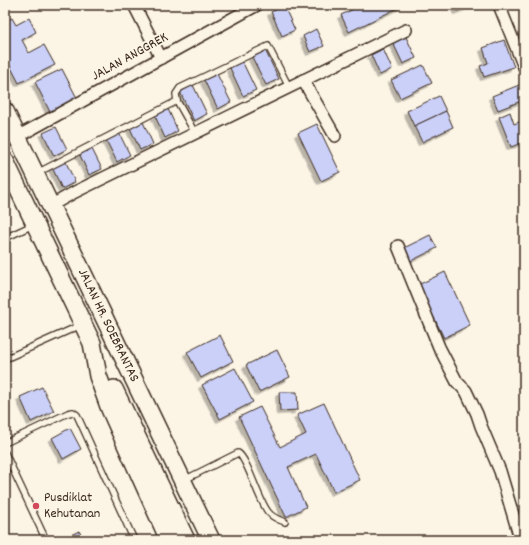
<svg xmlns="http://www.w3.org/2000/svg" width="529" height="545" viewBox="0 0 529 545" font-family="Dekko,sans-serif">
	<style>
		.building { fill: #cbd0f9; stroke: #3b2a1e; filter: url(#shadow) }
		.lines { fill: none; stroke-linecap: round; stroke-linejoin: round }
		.service-casing { stroke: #3b2a1e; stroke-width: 8 }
		.minor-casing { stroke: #3b2a1e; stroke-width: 14 }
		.primary-casing { stroke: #3b2a1e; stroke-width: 20 }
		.service { stroke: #fcf5e5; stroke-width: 5.5 }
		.minor { stroke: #fcf5e5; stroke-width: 11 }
		.primary { stroke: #fcf5e5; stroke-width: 17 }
		.poi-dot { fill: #d1495b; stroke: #fcf5e5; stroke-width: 1.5 }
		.labels { text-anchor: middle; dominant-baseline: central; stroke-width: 4; stroke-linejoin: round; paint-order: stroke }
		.street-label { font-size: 14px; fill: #3b2a1e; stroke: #fcf5e5 }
		.poi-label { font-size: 14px; fill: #3b2a1e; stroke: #fcf5e5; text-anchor: start }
	</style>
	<defs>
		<filter id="shadow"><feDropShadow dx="-3.5" dy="3.5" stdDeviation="0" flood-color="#0004"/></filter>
	</defs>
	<rect width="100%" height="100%" fill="#fcf5e5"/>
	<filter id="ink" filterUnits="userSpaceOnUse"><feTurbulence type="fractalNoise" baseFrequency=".025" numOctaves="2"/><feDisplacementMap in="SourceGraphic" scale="8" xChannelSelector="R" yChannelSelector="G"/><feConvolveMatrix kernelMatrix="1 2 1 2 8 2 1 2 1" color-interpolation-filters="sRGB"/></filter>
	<g filter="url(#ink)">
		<g class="building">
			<path d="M362,5H404L349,32L341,15Z"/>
			<path d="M454,5H473L457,11Z"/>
			<path d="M284,6L295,30L282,36L271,12Z"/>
			<path d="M12,18L16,25L29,18L36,32L22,40L29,53L44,45L55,65L19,83L5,56V22Z"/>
			<path d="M316,29L324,46L310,52L303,36Z"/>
			<path d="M406,37L416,58L403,64L393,43Z"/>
			<path d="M504,40L514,67L484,77L480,66L488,63L483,48Z"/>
			<path d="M383,49L392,69L380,75L371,55Z"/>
			<path d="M265,50L279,79L266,85L252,57Z"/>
			<path d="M242,61L256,90L243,96L230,68Z"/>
			<path d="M423,65L432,83L400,98L391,80Z"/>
			<path d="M62,69L77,98L50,112L35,82Z"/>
			<path d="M217,74L231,102L218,109L204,80Z"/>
			<path d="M524,83V100L498,110L492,96Z"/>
			<path d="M193,85L207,114L194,121L180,92Z"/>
			<path d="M439,96L446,111L414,126L407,111Z"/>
			<path d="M168,109L178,131L165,138L155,116Z"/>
			<path d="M446,111L453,127L422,142L414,126Z"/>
			<path d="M510,112L514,124L524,120V142L511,147L499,117Z"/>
			<path d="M143,122L153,144L140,150L130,128Z"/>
			<path d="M317,124L340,172L321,181L298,133Z"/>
			<path d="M56,127L67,149L54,156L43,133Z"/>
			<path d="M119,133L130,155L117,162L106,140Z"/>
			<path d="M91,147L102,169L89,175L79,153Z"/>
			<path d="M65,160L75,182L62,189L52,167Z"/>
			<path d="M430,235L437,248L409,262L402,249Z"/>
			<path d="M445,272L470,325L444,338L418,285Z"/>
			<path d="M220,335L233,361L201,378L187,352Z"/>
			<path d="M277,350L290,377L259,392L246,365Z"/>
			<path d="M235,368L253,402L220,419L202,385Z"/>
			<path d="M42,387L54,411L31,422L20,397Z"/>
			<path d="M279,392H297L298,410L280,411Z"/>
			<path d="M324,403L360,480L334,492L316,454L288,467L306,507L286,517L239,417L260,407L280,447L306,434L297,415Z"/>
			<path d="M70,428L81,449L63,459L52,438Z"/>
			<path d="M79,531L84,540H61Z"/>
		</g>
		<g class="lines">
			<g class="service-casing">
				<g id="service">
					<path d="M195,133L177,101L176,94L180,88L268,46L289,87"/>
					<path d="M37,173L177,101"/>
					<path d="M5,238L33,225"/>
					<path d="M5,359L81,325"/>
					<path d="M5,443L68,413L73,412L77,415L134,540"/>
					<path d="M5,453L46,540"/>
					<path d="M184,480L238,453C248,459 259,503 269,513C273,518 280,520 285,522"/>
				</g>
			</g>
			<g class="minor-casing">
				<g id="minor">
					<path d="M134,5L161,58"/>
					<path d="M499,5L524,67"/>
					<path d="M303,80L335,136"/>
					<path d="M17,137L257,5"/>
					<path d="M50,206L75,192L406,30"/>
					<path d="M398,246L439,347L457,382L466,391L477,414L481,426L500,471L519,535"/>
				</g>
			</g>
			<g class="primary-casing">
				<g id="primary">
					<path id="s1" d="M5,111L211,540"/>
					<path d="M5,161L92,343L98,376L110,409L169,540"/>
					<path d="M114,389L186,540"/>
				</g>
			</g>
			<use href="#service" class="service"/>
			<use href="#minor" class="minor"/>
			<use href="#primary" class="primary"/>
		</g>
	</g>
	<circle class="poi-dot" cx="36" cy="506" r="4"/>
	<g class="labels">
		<g class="street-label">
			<text transform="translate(130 57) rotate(-29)">JALAN ANGGREK</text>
			<text stroke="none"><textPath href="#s1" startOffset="238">JALAN HR. SOEBRANTAS</textPath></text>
		</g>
		<g class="poi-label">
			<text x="44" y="498">Pusdiklat<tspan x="44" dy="16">Kehutanan</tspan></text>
		</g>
	</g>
	<rect width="529" height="545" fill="none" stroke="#fcf5e5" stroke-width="20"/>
	<rect x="10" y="10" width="509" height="525" fill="none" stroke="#3b2a1e" stroke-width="1.5" filter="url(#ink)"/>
</svg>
